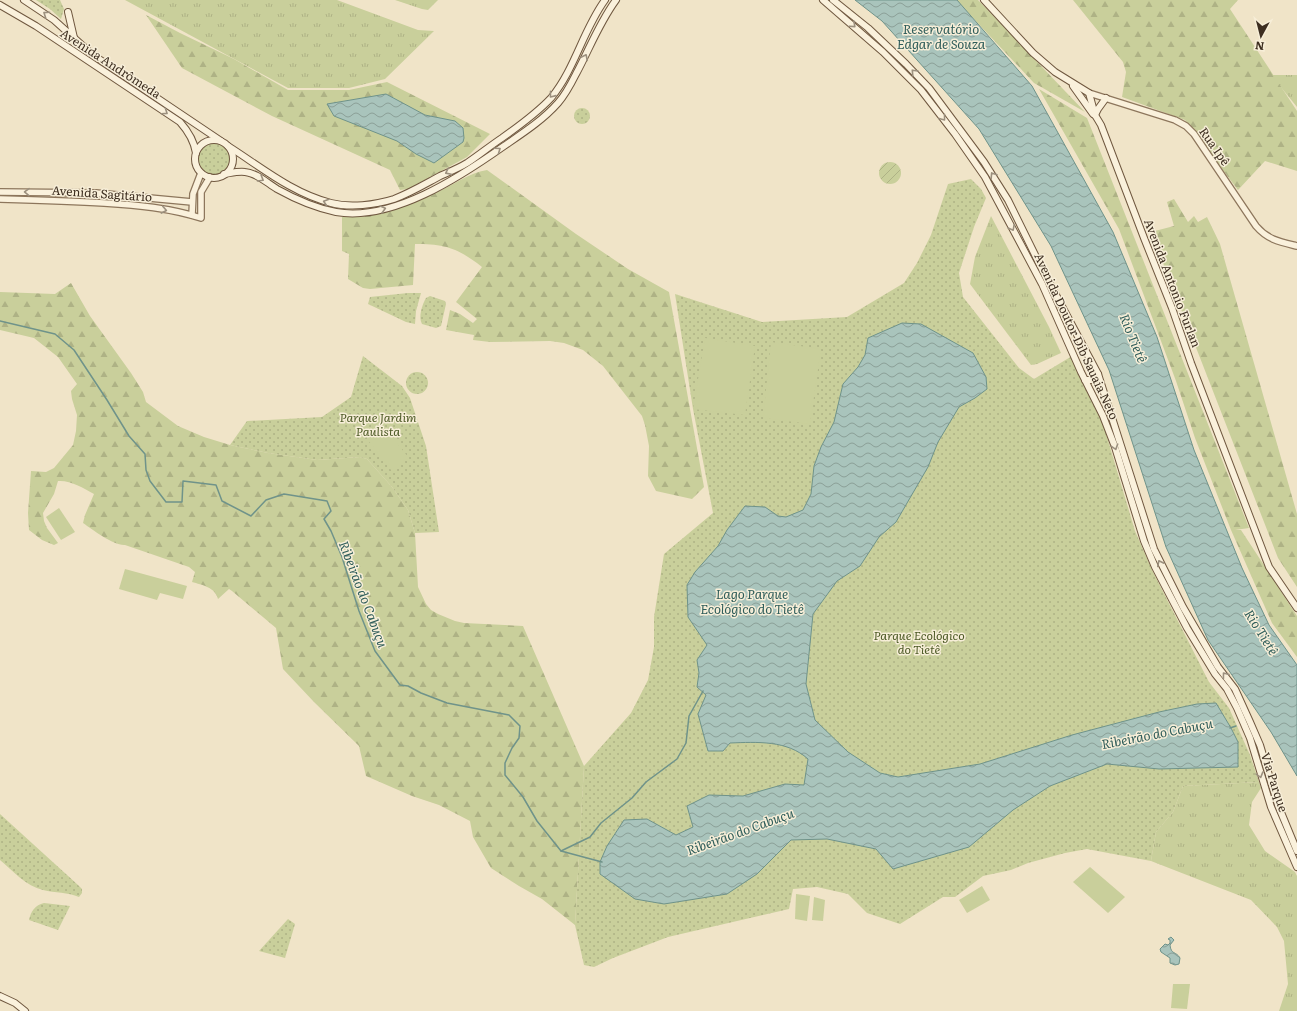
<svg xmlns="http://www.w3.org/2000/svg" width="1297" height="1011" viewBox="0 0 1297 1011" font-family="Literata,serif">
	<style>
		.grass { fill: url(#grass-tufts) }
		.forest { fill: url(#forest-firs) }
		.park { fill: url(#park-dots) }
		.garden { fill: url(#garden-furrows) }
		.pitch { fill: #c9cf9b }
		.water { fill: url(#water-waves); stroke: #6f938a }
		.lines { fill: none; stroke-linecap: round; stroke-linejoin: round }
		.stream { stroke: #6f938a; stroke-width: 1.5 }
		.tertiary-casing { stroke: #8d765c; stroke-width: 8 }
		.secondary-casing { stroke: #6f573f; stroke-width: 8 }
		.tertiary { stroke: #faf1dc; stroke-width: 5.5 }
		.secondary { stroke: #faf1dc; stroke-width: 6 }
		.oneway { stroke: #9c907e }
		.labels { text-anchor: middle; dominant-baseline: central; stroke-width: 3; stroke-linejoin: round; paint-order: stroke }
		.street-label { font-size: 12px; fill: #3d2e20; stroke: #f7eed8 }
		.park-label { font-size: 12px; font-style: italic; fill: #4d5a26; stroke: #f7eed8 }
		.water-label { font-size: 13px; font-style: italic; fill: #2f5d5a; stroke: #f7eed8 }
	</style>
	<defs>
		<pattern id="grass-tufts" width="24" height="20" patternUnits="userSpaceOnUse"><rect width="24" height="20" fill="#c9cf9b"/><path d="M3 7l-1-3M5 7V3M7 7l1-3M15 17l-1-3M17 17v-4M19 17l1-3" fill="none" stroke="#aeb285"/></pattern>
		<pattern id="forest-firs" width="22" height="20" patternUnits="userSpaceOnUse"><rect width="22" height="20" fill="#c9cf9b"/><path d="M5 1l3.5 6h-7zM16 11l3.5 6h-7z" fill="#aeb285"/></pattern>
		<pattern id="park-dots" width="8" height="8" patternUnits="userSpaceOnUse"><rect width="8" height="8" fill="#c9cf9b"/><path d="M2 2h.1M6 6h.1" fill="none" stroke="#aeb285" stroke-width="1.8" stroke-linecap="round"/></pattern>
		<pattern id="garden-furrows" width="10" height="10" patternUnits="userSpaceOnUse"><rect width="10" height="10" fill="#c9cf9b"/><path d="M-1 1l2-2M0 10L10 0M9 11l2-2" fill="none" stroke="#aeb285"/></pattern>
		<pattern id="water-waves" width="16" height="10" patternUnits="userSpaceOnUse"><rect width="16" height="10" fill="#a9c4bc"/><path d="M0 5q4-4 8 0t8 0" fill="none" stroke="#8ba098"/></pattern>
	</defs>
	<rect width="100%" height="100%" fill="#f0e4c8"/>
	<g class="grass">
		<path d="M125,0H337L418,30L434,31L385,79L349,88H288Z"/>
		<path d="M395,0H438L428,10L422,9Z"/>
		<path d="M1271,75H1297V107Z"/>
		<path d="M991,216L1049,327L1061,353L1037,364L1031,365L970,284L975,257Z"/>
		<path d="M1259,782L1261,788L1252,802L1249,825L1265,851L1295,872L1297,876V1011H1279L1288,984L1284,941L1277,927L1251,900L1151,861L1156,832L1173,812L1183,786Z"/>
	</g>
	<g class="forest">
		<path d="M956,0H978L1085,112L1034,83Z"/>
		<path d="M1073,0H1238L1230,9L1297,111V171L1265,161L1238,190L1185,120L1122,97L1126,72L1123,62Z"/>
		<path d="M146,15L180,33L234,59L288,90H349L387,82L490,134L467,157L408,189L400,190L390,170L272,116L182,68Z"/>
		<path d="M1039,89L1087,118L1249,528L1235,530H1241L1297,616V657L1272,623L1231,530L1195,438L1176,381L1119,229Z"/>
		<path d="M487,170L576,234L628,269L669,292L704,487L692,499L656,491L648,476L649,446L645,425L642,416L603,366L583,350L564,343L550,341L490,342L473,340L474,335L446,330L450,310L460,314L473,323L477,319L456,302L482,267C458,248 445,244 415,244L413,285L370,289L363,288L348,279L349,254L342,251V217C354,217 365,217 376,214C396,210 417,201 437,192C454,185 468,173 487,170Z"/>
		<path d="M1174,199L1188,222L1194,216L1198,222L1207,217L1220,244L1297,514V587L1278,558L1151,232L1174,226L1167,202Z"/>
		<path d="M71,283L90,316L131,373L143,392L146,402L178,426L204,437L230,445L268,453L317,460L360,457L367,459L392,487L408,510L415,533L418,587L426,604L431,610L438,614L455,621L464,623L523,626L584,766L575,925L542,899L519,886L491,868L473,837L470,821L439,805L412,796L366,776L359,746L314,702L283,669L276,628L232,591L229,589L218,599C215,587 202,585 192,582L195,572L189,567L125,545C114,546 93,530 83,523L85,515L94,494C84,488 70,480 58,481L54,494L43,513L44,521L47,528L58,543L54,545L42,540L29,530L28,513L31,471L46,472L54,468L73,445L76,431L77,415L72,399L71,391L77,384L58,357L34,338L0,330V292L55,294Z"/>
	</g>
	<g class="park">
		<path d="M36,0H60L64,9L61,19L50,9Z"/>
		<circle cx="582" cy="116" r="8"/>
		<circle cx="214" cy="159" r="16"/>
		<path d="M971,179L981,189L986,198L974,227L959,273L963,297L1019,368L1034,379L1072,356L1101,417L1135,531L1153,572L1209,682L1229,708L1250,755L1259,782L1183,786L1173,812L1156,832L1151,861L1087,849L1065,853L1028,863L1011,870L983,876L955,897H943L900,924L867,913L848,894L817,887L793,889L789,909L668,937L613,958L594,967L584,965L575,925L584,766L631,713L648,680L654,647V617L664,554L713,513L693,409L675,294L762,322L847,317L904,283L917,263L931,235L948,184Z"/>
		<path d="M408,293H421L416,311L415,324L406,322L368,304L370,297Z"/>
		<path d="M430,296L445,301L446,304L441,326L436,328L422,324C418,317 422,305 426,298Z"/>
		<path d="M363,356L402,386L410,398L426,446L439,532L415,533L408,510L392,487L367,459L360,457L317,460L268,453L230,445L247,421L322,417L351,397Z"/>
		<circle cx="417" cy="383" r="11"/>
		<path d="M0,814L78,885L82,889V893L79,897C68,892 55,893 43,890C26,886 13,871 0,860Z"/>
		<path d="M44,903L70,906L58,930L29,920C31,911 35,905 44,903Z"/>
		<path d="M288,919L295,924L285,958L259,951Z"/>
	</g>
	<circle class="garden" cx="890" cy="173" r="11"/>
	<g class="pitch">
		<path d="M705,338L755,346L745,415L693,409Z"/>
		<path d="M771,342L821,349L810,424L763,418Z"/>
		<path d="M384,426L408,457L391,470L367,439Z"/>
		<path d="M59,508L75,532L61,540L46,517Z"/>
		<path d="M125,569L187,586L183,599L160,593L157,600L119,589Z"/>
		<path d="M1090,867L1125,897L1108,913L1073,882Z"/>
		<path d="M982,886L990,900L967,913L959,900Z"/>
		<path d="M796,894L810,896L807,921L795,919Z"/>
		<path d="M814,897L825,900L823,921L812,920Z"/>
		<path d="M1173,984H1190L1187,1009L1171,1008Z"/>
	</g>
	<g class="water">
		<path d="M855,0H957L1032,86L1113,232L1157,337L1194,450L1242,568L1269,625L1297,665V776L1271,732L1208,640L1166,547L1109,370L1051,246L979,129L882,21Z"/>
		<path d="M386,94L425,115L455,121L463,128L464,138L463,142L434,163L416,154L397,141L334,116L327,104Z"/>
		<path d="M902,323L921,324L973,353L986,377L987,389L975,398L959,407L938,442L928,467L896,522L879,537L860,566L837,581L813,614L806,684L815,720L848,752L880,773L898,777L980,764L1072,735L1159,712L1197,704L1216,703L1231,728L1238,742V767L1159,769L1107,764L1050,786L1013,810L969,847L893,869L876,849L827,839L791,840L757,874L727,894L664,904L635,899L600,874V862L607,846L624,820L647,819L676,835L693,827L687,806L709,795L743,796L785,784L804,785L808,759C787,740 757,742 730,743L723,751H708L698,714L706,695L697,687L699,673L697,660L707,645L688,617L687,585L695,572L718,546L727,530L745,506L765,507L778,516L786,517L803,510L811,494L814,466L821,447L834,422L843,384L858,367L865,355L868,338Z"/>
		<path d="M1171,937L1174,940L1170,945C1171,955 1176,951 1180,958L1179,964L1175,965L1170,963V958L1161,952L1160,949L1165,944L1168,945L1170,943V940L1168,939Z"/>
	</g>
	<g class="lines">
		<g class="stream">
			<path d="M0,321L55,334L74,350L107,400L129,436L145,454L146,470L150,481L166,502H182L183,481L216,485L222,501L251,516L266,500L284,494L327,501L331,511L324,519L331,531L342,557L359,611L375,651L400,685L408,686L421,693L447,703L509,715L520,726L519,738L512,748L505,763V775L523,797L537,821L561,851L602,862"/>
			<path d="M1230,728L1236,726"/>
			<path d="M561,851L590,837L601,823L632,798L646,782L677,759L686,743L689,716L703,691"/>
		</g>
		<g class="tertiary-casing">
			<g id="tertiary">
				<path d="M1089,93L1175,120L1186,126L1194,134L1256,226C1268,240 1280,242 1297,246"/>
				<path d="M0,192L96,193L192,202"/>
				<path d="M0,199C35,200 70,201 104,203C137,205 170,208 201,218V192L210,177"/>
				<path d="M192,215L193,194L201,173"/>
			</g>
		</g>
		<g class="secondary-casing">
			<g id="secondary">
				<path d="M24,0L54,20L93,55L221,141"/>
				<path d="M823,0L883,52L921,90L955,134L985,177L1042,284L1081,372L1103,416L1115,447L1144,541L1155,567L1187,628L1215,674L1227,689L1237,708L1250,738L1271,807L1297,867"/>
				<path d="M833,0L868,28L906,64L929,88L984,162L1008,200L1041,267L1098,374L1154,549L1183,607L1218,667L1235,689L1250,722L1260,745L1278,805L1297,851"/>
				<path d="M984,0L1033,53L1055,72L1089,93L1095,115L1101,125L1144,238L1172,308L1191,363L1269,567L1297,608"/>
				<path d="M0,5L36,26L180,122C188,131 194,140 196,153"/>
				<path d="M68,12L74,38"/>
				<path d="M1073,86L1093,114"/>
				<path d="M1095,115L1098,109L1106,98"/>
				<circle cx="214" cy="159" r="19"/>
				<path d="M228,146C261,167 292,193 331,203C350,208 375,205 394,199C410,193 425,184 440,176C449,172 459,168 467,163C479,155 490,146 502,138C519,126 537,113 551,98C575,69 583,30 605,0"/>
				<path d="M224,174C231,173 239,171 245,172C257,173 267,183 277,189C295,199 316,208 336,212C392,222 460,177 504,146C523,133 543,120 558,103C566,94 571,84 576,74C589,50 599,23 616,0"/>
				<path d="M1085,380H1093L1098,374"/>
				<path d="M0,996L15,1003L25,1011"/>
			</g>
		</g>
		<use href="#tertiary" class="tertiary"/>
		<use href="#secondary" class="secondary"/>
	</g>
	<defs><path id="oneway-chevron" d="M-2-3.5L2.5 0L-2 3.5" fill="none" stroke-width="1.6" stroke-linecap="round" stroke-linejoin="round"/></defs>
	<g class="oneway">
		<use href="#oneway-chevron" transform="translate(46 14) rotate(-146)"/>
		<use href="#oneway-chevron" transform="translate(853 25) rotate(42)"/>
		<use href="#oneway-chevron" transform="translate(585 57) rotate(-63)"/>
		<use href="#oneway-chevron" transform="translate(914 72) rotate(-133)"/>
		<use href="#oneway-chevron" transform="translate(552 95) rotate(129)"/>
		<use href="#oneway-chevron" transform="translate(165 112) rotate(34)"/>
		<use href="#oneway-chevron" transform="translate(943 118) rotate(52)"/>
		<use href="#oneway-chevron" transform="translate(498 150) rotate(-35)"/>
		<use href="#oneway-chevron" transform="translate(448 172) rotate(154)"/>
		<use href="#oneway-chevron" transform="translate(993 175) rotate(-123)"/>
		<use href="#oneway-chevron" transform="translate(261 179) rotate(31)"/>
		<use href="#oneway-chevron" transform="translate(27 192) rotate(-179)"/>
		<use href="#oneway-chevron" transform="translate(326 202) rotate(-163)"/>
		<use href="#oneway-chevron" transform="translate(383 209) rotate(-15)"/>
		<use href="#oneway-chevron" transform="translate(164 210) rotate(11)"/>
		<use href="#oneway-chevron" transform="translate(1012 228) rotate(62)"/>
		<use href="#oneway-chevron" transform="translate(1115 447) rotate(72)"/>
		<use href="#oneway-chevron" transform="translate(1160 563) rotate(-117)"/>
		<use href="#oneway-chevron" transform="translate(1225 675) rotate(-127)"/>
		<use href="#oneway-chevron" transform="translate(1260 775) rotate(74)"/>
	</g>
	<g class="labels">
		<g class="street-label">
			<text transform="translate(111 63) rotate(33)">Avenida Andrômeda</text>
			<text transform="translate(1215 146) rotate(55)">Rua Ipê</text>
			<text transform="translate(102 193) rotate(4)">Avenida Sagitário</text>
			<text transform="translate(1173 283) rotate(69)">Avenida Antonio Furlan</text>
			<text transform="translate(1077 336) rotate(65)">Avenida Doutor Dib Sauaia Neto</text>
			<text transform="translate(1275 782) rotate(72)">Via Parque</text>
		</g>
		<g class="park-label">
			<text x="378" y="417">Parque Jardim<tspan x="378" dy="14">Paulista</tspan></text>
			<text x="919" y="635">Parque Ecológico<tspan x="919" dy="14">do Tietê</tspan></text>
		</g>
		<g class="water-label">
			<text x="941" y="28">Reservatório<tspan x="941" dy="15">Edgar de Souza</tspan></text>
			<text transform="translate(1134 338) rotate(68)">Rio Tietê</text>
			<text x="752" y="593">Lago Parque<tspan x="752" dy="15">Ecológico do Tietê</tspan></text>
			<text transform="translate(364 594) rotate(69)">Ribeirão do Cabuçu</text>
			<text transform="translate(1262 632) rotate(58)">Rio Tietê</text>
			<text transform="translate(1157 733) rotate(-11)">Ribeirão do Cabuçu</text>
			<text transform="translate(740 831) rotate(-20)">Ribeirão do Cabuçu</text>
		</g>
	</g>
	<g transform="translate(1261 36) rotate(187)" stroke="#f7eed8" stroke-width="3" paint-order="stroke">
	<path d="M0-3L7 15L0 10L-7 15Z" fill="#3d2e20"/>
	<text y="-6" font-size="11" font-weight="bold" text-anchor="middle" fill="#3d2e20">N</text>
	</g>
</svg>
